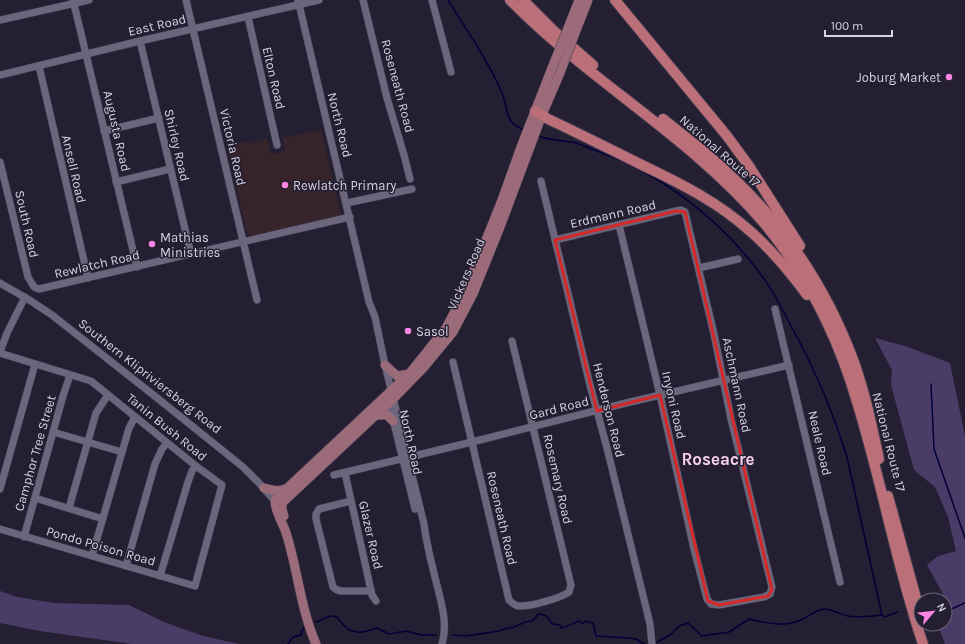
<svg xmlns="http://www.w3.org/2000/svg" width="965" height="644" viewBox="0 0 965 644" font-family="Karla,sans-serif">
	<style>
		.education { fill: #36242a }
		.green { fill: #493d67 }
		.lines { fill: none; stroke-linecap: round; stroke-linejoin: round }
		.stream { stroke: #000038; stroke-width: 1.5 }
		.minor-casing { stroke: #3e3949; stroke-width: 8 }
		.major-casing { stroke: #3e3949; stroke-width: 10 }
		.highway-casing { stroke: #3e3949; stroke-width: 12 }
		.minor { stroke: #6b667c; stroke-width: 7 }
		.major { stroke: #9b6b7a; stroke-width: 9 }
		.highway { stroke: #bb6f79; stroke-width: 10 }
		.major-bridge-casing { stroke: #3e3949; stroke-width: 10; stroke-linecap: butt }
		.major-bridge { stroke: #9b6b7a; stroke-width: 9 }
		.marked { fill: none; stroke: #d62828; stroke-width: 3; stroke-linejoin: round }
		.poi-dot { fill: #fc86e4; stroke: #241f32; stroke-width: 1.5 }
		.labels { text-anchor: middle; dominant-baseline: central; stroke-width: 3; stroke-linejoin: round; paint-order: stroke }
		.street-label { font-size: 13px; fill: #d6d3df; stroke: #241f32 }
		.poi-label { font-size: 13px; fill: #d6d3df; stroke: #241f32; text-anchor: start }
		.district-label { font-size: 17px; font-weight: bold; fill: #f8cfed; stroke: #241f32 }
	</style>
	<rect width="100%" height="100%" fill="#241f32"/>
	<path class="education" d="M321,130L341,215L252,236L247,233L227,146L249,141L250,144L267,139L271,154L286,151L282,138Z"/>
	<g class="green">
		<path d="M875,338L905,346L950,363L965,436V644H945L937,624H945V600H937L943,594L927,565L938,556L956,551L948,517L935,487L914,470L891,385L892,370Z"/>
		<path d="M0,591L17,597L54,603L129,605L164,622L203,636L239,644H132L40,631L0,623Z"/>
	</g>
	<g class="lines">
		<g class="stream">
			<path d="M448,0C467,31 488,60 502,93C509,109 503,121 522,129"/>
			<path d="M539,136C550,141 561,140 572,142C578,143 584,146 589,148C605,154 621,160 637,168C692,197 741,241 774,294C782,308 789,323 797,337C818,376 834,415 847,457L882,615"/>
			<path d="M931,384L934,449L965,538"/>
			<path d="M945,612L965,603"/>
			<path d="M316,622C322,620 329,615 334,616C338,617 339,620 341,622C352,636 362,633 377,628L389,634L406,631L421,635H436"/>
			<path d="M452,635L466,636L499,631L504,629L514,627L525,622L532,621L539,614C546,614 549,618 552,624L560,625L561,628C568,627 573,623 579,621L583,624L585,621L593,623L596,636L630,638L636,639L644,644"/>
			<path d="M657,642L670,635L679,626L688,623L702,636L729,632L749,619C766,623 786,628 803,619C809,616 817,609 825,609C832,609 841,615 848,616C859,618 871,616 882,615L885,617L898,612"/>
			<path d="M288,644L293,637L301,635L302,630L306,626"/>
		</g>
		<g class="minor-casing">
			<g id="minor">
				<path d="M73,0L137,267"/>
				<path d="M186,0L257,300"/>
				<path d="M298,0L369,302L375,317L385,365L424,524C426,541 430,557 434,573C439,596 449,621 442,644"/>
				<path d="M363,0L387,98L404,155L410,179"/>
				<path d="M432,0L451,72"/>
				<path d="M248,17L277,145"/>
				<path d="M0,20L89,0"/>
				<path d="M140,41L191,254"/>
				<path d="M39,66L88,278"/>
				<path d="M0,75L140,41L319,0"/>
				<path d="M104,131L159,118"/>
				<path d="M0,162L28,277L34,287L39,289L350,217"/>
				<path d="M541,181L590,385L607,448L650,624L652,644"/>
				<path d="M116,182L170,169"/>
				<path d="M347,203L412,189"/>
				<path d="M555,240L676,211L681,210L685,212L714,334L731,419L772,587L770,594L764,597L719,605L711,604L707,599L694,549L660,395L619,225"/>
				<path d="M699,268L738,259"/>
				<path d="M0,283L31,301L52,315L161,401L243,467L259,483L272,498L280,502"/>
				<path d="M775,309L840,582"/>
				<path d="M0,352L7,333L25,297"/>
				<path d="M0,353L91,381L196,466L222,485L195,586L0,529"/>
				<path d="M453,362L509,600C512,603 515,606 519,606C529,607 561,598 569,592L571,585L512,341"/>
				<path d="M388,399L415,509"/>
				<path d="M53,432L122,452"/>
				<path d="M345,473L372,595L376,601"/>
				<path d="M334,475L472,442L626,403L789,365"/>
				<path d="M0,489L35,364"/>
				<path d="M35,498L103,519"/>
				<path d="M351,501L319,509L316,514V519L333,587L337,590L341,591H371"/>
				<path d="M69,508L96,413L108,395"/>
				<path d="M24,537L63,396L70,375"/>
				<path d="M92,556L129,428L135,417"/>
				<path d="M126,566L155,464L162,449L167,443"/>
				<path d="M160,576L188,482L192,471L196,466"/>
			</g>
		</g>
		<g class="major-casing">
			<g id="major">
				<path d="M572,18L579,0"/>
				<path d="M579,23L588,0"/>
				<path d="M385,365L397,376L409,374"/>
				<path d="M377,415H387L393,421"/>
				<path d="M264,488C272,490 277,492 285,489"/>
				<path d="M284,516L282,509V503L393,399L425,366L453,332L473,294L500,227L542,115L560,73"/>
				<path d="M316,644C301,610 298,572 287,536C284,524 275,513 275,501L281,494L409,374L446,328L466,290L502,200L521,147L552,68"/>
			</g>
		</g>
		<g class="highway-casing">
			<g id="highway">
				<path d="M510,0C589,81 690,136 764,223C807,275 838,337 857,402C882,482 896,565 923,644"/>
				<path d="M523,0L554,31L593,65"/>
				<path d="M615,0L727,136L749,166L800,246"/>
				<path d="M535,111L548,119C580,134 612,150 644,166C682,184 719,203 750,231C772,250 790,272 807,295"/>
				<path d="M663,119C684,136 706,152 726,171C783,223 827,289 854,362C865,393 872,426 879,459"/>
				<path d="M888,496L921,616"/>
			</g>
		</g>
		<use href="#minor" class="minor"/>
		<use href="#major" class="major"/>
		<use href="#highway" class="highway"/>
		<g class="major-bridge-casing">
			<g id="major-bridge">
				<path d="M552,68L572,18"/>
				<path d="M560,73L579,23"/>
			</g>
		</g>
		<use href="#major-bridge" class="major-bridge"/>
	</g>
	<path class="marked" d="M676,211L685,212L772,590L768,596L719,605L708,601L660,395L597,411L555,240Z"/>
	<g class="poi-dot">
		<circle cx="949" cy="77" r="4"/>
		<circle cx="285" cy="185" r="4"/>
		<circle cx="152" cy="244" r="4"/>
		<circle cx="408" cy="331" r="4"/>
	</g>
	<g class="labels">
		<g class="street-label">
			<text transform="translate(157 25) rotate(-13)">East Road</text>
			<text transform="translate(274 78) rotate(77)">Elton Road</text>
			<text transform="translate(398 86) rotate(75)">Roseneath Road</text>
			<text transform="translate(340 125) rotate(76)">North Road</text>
			<text transform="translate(117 131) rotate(77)">Augusta Road</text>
			<text transform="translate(177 145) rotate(77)">Shirley Road</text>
			<text transform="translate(233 147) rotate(77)">Victoria Road</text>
			<text transform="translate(720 151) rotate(41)">National Route 17</text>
			<text transform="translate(74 169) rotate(77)">Ansell Road</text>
			<text transform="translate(613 214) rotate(-13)">Erdmann Road</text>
			<text transform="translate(27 224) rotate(77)">South Road</text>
			<text transform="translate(97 264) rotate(-13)">Rewlatch Road</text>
			<text transform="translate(466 274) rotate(-67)">Vickers Road</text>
			<text transform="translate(150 376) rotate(38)">Southern Klipriviersberg Road</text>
			<text transform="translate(737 385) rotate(78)">Aschmann Road</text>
			<text transform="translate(674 405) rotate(77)">Inyoni Road</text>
			<text transform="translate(559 408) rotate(-14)">Gard Road</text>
			<text transform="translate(609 410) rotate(76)">Henderson Road</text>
			<text transform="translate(167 427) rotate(39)">Tanin Bush Road</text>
			<text transform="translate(411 442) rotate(77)">North Road</text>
			<text transform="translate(889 442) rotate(76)">National Route 17</text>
			<text transform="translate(820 443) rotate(77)">Neale Road</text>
			<text transform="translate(35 453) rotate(-74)">Camphor Tree Street</text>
			<text transform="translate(558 479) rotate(77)">Rosemary Road</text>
			<text transform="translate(502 518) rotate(77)">Roseneath Road</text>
			<text transform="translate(371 535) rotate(77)">Glazer Road</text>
			<text transform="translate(101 546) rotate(16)">Pondo Poison Road</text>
		</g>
		<g class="poi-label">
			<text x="941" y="77" text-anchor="end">Joburg Market</text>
			<text x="293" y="185">Rewlatch Primary</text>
			<text x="160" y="237">Mathias<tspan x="160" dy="15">Ministries</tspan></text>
			<text x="416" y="331">Sasol</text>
		</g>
		<g class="district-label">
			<text x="718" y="459">Roseacre</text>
		</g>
	</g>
	<g transform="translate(933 612) rotate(62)"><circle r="19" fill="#241f32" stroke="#6b6777"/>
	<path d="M0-3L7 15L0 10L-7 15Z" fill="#fc86e4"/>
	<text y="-6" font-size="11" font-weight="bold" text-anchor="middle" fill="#d6d3df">N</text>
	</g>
	<path d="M825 30v6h67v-6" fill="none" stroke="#d6d3df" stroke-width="2"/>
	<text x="831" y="30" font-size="12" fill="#d6d3df" stroke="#241f32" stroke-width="3" paint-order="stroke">100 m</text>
</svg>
